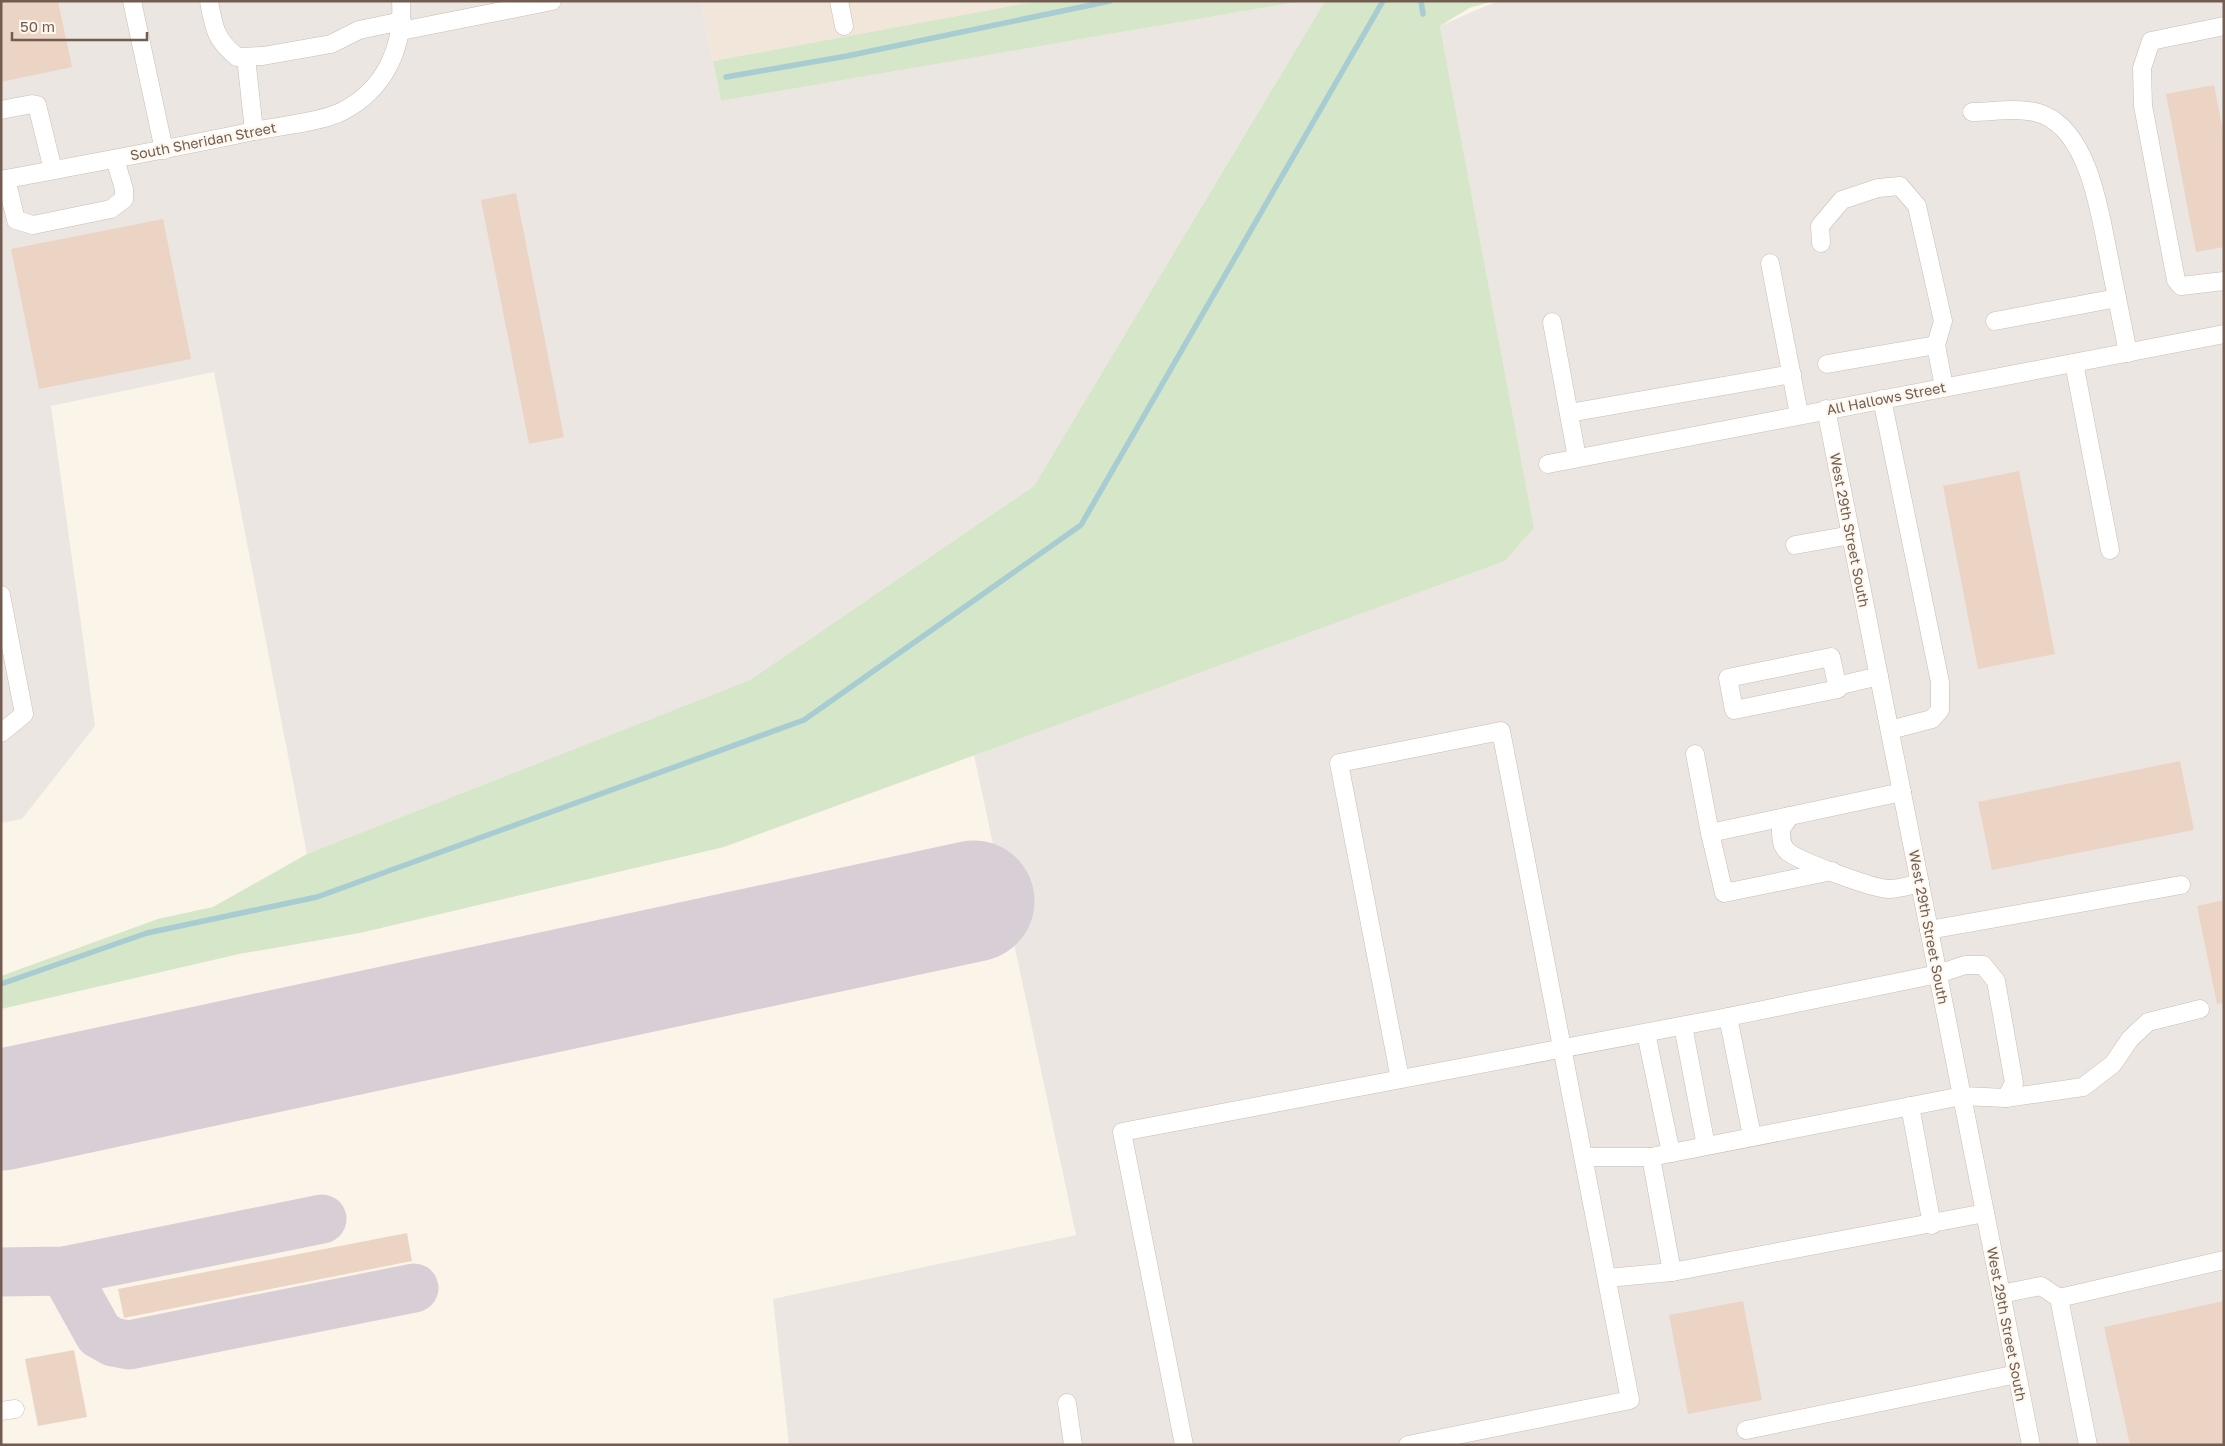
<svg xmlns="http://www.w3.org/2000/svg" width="2225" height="1446" viewBox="0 0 2225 1446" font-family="'Golos Text',sans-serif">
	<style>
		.residential { fill: #f1e6d9 }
		.industrial { fill: #ece6e2 }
		.green { fill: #d5e6c9 }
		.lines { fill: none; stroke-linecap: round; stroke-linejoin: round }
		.stream { stroke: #a7ccd2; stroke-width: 5.5 }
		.taxiway { stroke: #d8ced6; stroke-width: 49 }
		.runway { stroke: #d8ced6; stroke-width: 121 }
		.building { fill: #ecd4c4 }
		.minor-casing { stroke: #cbbcb0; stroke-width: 19 }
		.minor { stroke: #fff; stroke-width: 18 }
		.labels { text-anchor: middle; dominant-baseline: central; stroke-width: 4.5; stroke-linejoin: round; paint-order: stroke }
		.street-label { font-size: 14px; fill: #725c50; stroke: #fdf8ef }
	</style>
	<rect width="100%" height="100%" fill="#faf4e9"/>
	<path class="residential" d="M701,1H1038L713,61Z"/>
	<g class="industrial">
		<path d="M1,1H701L721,101L1303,1H1325L1034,486L750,680L307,854L214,372L51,406L95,726L22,819L1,823Z"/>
		<path d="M1497,1H2224V1445H789L773,1299L1076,1235L974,755L1505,561L1534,528L1440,26Z"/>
	</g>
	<g class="green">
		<path d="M1038,1H1303L721,101L713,61Z"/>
		<path d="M1325,1H1494L1469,8L1440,26L1534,528L1505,561L724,847L360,933L239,954L1,1009V976L158,919L213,907L307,854L750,680L1034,486Z"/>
	</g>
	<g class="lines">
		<g class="stream">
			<path d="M1421,1L1423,14"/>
			<path d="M726,77L847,56L1110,1"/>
			<path d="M1,984L147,933L317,897L804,720L1081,525L1383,1"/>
		</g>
		<g class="taxiway">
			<path d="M64,1271L99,1334L113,1342L129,1345L414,1288"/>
			<path d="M1,1272L64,1271L322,1219"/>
		</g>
		<path class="runway" d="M1,1110L974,901"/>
	</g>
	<g class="building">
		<path d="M1,1H58L72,67L1,82Z"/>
		<path d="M2214,85L2224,136V247L2196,252L2166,94Z"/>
		<path d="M516,193L564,437L529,444L481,200Z"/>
		<path d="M163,219L191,359L39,389L11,249Z"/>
		<path d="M2019,471L2055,654L1978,669L1943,486Z"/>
		<path d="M2180,761L2194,830L1992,870L1978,802Z"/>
		<path d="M2224,900V1003L2217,1004L2197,906Z"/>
		<path d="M407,1233L412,1261L124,1318L118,1289Z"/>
		<path d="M1743,1301L1762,1400L1688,1414L1669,1315Z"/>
		<path d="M2224,1301V1445H2130L2104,1327Z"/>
		<path d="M74,1350L87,1417L38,1426L25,1359Z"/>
	</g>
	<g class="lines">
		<g class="minor-casing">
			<g id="minor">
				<path d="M132,1L164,150"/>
				<path d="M209,1C214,28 215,39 237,57L263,56L331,44L359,30L402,21"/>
				<path d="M839,1L844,26"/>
				<path d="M2224,26L2151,41L2142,68L2143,106L2176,280L2181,286L2224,281"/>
				<path d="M401,31L552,1"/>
				<path d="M246,57L254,131"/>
				<path d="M1,110L32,104L37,105L53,170"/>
				<path d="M1972,112C1995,112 2023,106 2044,115C2091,135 2101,220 2110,263C2116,293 2122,323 2128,353"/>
				<path d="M6,179L16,220L33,225L111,209L124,199V189L115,159"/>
				<path d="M1,180C86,164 170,149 254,131C279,126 322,122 343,111C385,89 404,47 401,1"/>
				<path d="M1821,243L1820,226L1842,200L1878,188L1900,186L1917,206L1943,321L1936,345"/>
				<path d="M1770,263L1799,414"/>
				<path d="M1995,321L2117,298"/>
				<path d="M1552,322L1577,458"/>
				<path d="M2074,363L2110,550"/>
				<path d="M1827,364L1936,345L1944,387"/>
				<path d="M1882,399L1940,682V710L1932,719L1890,730"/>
				<path d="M1826,409L2031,1445"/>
				<path d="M1569,413L1792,374"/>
				<path d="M1548,464L2224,334"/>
				<path d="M1795,545L1851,535"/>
				<path d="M1,595L24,714L1,733"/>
				<path d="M1831,657L1838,689L1734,710L1728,678Z"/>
				<path d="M1837,686L1879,676"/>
				<path d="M1695,754L1710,833L1790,816"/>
				<path d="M1902,792L1790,816L1781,829C1781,837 1781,845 1787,851C1798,861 1874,889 1889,889C1899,889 1911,885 1920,883"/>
				<path d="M1710,833L1724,893L1832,871"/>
				<path d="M1929,930L2181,885"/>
				<path d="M1683,1026L1706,1146"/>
				<path d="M1646,1033L1671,1153"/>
				<path d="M1400,1079L1339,763L1501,731L1630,1400L1408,1445"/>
				<path d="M2006,1098L2083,1087L2113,1064L2130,1039L2148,1022L2200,1009"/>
				<path d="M1910,1106L1932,1225"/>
				<path d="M1752,1136L1728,1017L1938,974L1965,965H1983L1996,981L2014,1083L2006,1098L1962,1096L1651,1157L1672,1272L1985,1213"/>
				<path d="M1584,1157H1651"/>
				<path d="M1607,1278L1672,1272"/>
				<path d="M2001,1294L2041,1286L2059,1298L2088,1445"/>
				<path d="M2059,1298L2224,1260"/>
				<path d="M1067,1403L1073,1445"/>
				<path d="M1,1411L15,1409"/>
				<path d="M1746,1430L2017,1374"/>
				<path d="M1184,1445L1122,1132L1728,1017"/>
			</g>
		</g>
		<use href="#minor" class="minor"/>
	</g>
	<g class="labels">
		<g class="street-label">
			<text transform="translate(203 141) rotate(-11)">South Sheridan Street</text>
			<text transform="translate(1886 398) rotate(-11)">All Hallows Street</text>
			<text transform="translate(1850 530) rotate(79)">West 29th Street South</text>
			<text transform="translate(1929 927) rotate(79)">West 29th Street South</text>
			<text transform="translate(2007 1324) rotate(79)">West 29th Street South</text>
		</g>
	</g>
	<rect width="2225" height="1446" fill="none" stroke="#725c50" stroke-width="5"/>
	<path d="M12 32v8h135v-8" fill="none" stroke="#725c50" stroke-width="2.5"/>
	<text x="20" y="32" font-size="15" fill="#725c50" stroke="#fdf8ef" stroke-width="4" paint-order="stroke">50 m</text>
</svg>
